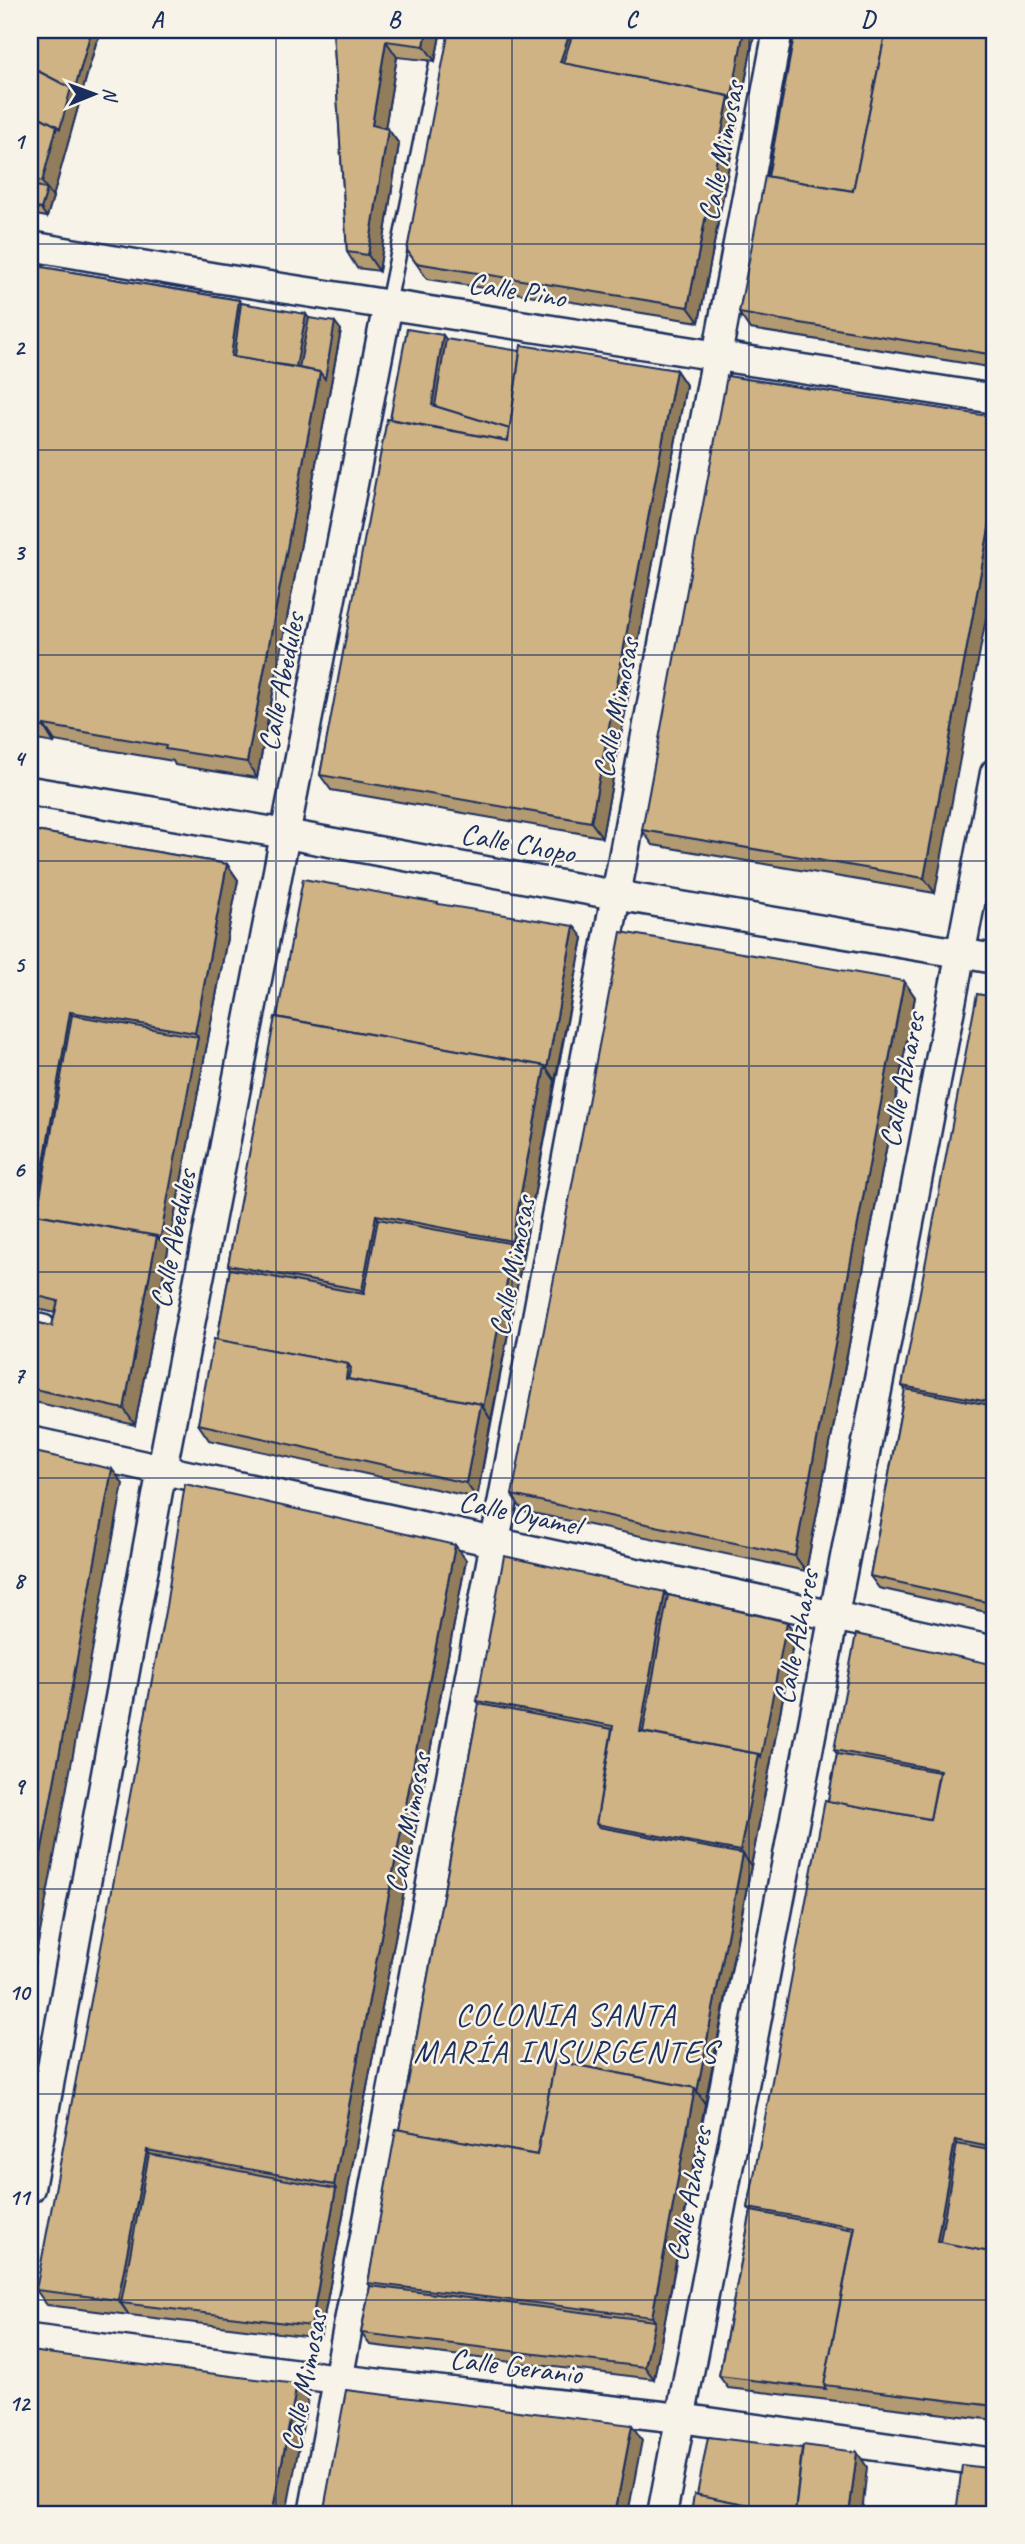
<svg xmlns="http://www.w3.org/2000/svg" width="1025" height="2544" viewBox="0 0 1025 2544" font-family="Caveat,sans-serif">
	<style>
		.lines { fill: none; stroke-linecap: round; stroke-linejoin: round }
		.service-casing { stroke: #1b2f5e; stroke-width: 19 }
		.minor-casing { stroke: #1b2f5e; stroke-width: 33 }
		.service { stroke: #f7f3e8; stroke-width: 14 }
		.minor { stroke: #f7f3e8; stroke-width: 28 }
		.wall { fill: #b29a72; stroke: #1b2f5e; stroke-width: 2 }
		.shaded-wall { fill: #917d5c; stroke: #1b2f5e; stroke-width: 2 }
		.building { fill: #cfb384; stroke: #1b2f5e; stroke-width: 2 }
		.grid { fill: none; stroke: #1b2f5e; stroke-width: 2; stroke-opacity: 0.55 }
		.labels { text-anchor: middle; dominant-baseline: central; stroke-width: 5; stroke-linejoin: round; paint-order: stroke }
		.street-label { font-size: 30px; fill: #1b2f5e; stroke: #f7f3e8 }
		.neighbourhood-label { font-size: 32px; letter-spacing: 2px; fill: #1b2f5e; stroke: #f7f3e8 }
		.neatline { fill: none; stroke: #1b2f5e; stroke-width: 2.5 }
		.grid-label { font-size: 23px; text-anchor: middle; font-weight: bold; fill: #1b2f5e }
	</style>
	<rect width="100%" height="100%" fill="#f7f3e8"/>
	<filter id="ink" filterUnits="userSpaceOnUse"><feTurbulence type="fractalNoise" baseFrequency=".0143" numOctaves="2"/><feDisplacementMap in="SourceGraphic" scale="14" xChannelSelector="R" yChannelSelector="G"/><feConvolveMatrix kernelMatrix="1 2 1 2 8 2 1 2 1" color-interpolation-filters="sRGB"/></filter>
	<g filter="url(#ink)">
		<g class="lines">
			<g class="service-casing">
				<g id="service">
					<path d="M388,304L444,30"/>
					<path d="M30,1319L46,1323"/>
				</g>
			</g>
			<g class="minor-casing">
				<g id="minor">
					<path d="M30,246L217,278L995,399"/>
					<path d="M30,791L286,834L615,895L995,959"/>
					<path d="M30,1441L995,1651"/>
					<path d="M30,2188L162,1469L388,304"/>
					<path d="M30,2339L338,2379L680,2418L995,2463"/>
					<path d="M313,2514L778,30"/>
					<path d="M662,2514L995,773"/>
				</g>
			</g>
			<use href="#service" class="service"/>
			<use href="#minor" class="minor"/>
		</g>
		<g class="wall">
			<path d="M30,30H103L96,43L47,217L30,214Z"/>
			<path d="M333,30H441L435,61L397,57L385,128L388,129L399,144L379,271L357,268L347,252Z"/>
			<path d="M755,30L699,322L427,279L407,250Z"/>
			<path d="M995,30V368L750,329L739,313L768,177Z"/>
			<path d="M30,265L239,300L241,303L309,318L341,330L257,778L175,765L173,761L55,741L54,743L30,739Z"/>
			<path d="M520,351L676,370L686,385L602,837L331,790L320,775L390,419Z"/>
			<path d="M995,417L935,893L653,845L642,830Z"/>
			<path d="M30,830L227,864L238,880L135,1425L30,1401V1321L52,1326L55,1313L30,1307Z"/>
			<path d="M438,903L439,905L583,938L477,1498L209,1440L198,1424L217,1340L230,1269L228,1265L277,1017Z"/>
			<path d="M904,981L915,997L806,1571L523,1511L512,1495Z"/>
			<path d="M995,997V1614L879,1588L870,1576L905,1389L902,1386Z"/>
			<path d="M455,1545L466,1560L320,2338L47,2305L36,2290Z"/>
			<path d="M665,1592L668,1595L787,1622L795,1634L654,2379L370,2345L361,2333L370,2286L368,2283L399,2130L479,1704L477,1701Z"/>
			<path d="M995,1665V2420L728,2388L719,2376L751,2211L748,2208L837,1754L834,1750Z"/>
		</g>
		<g class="shaded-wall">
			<path d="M88,30H103L96,43L80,100L74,92L90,35L87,31Z"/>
			<path d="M427,30H441L435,61L424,46Z"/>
			<path d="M571,30H587L574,68L560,62Z"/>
			<path d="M744,30H755L699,322L688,307L729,96Z"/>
			<path d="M386,41L397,57L383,141L372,125Z"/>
			<path d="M71,88L80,100L53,197L42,182L57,126Z"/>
			<path d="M388,129L399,144L379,271L368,255Z"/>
			<path d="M47,189L53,197L47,217L41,209Z"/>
			<path d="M239,300L250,315L244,361L231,356Z"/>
			<path d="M306,314L314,326L305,375L295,370Z"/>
			<path d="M335,322L341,330L257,778L247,762L320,372Z"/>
			<path d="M443,335L452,347L441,411L432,405Z"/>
			<path d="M676,370L686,385L602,837L591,822Z"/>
			<path d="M995,496V570L935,893L924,878Z"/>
			<path d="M44,725L55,741L54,743L44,727Z"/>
			<path d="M227,864L238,880L135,1425L124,1409L157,1236L198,1037L195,1033Z"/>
			<path d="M574,926L583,938L555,1081L547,1069Z"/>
			<path d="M904,981L915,997L806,1571L795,1556Z"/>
			<path d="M70,1012L80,1027L47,1219L35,1214Z"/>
			<path d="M545,1066L555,1081L523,1256L512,1241Z"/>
			<path d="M376,1215L387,1231L373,1306L362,1290Z"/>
			<path d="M514,1244L523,1256L491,1420L483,1408Z"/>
			<path d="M348,1364L359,1380L346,1379Z"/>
			<path d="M481,1404L491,1420L477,1498L466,1483Z"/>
			<path d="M112,1469L123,1484L30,1987V1913Z"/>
			<path d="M455,1545L466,1560L320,2338L311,2326L336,2189L334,2185Z"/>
			<path d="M665,1592L676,1607L652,1737L640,1732Z"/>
			<path d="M787,1622L795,1634L751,1866L740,1851L759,1754Z"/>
			<path d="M743,1854L751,1866L705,2104L697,2092Z"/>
			<path d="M695,2088L705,2104L654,2379L645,2367L655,2321L652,2317Z"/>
			<path d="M955,2140L966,2156L949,2247L937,2241Z"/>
			<path d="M147,2150L158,2166L121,2303L129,2315L118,2300Z"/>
			<path d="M297,2384L308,2399L286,2514H272Z"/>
			<path d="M632,2425L642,2440L628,2514H615Z"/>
			<path d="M857,2452L867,2467L862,2514H849Z"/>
		</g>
		<g class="building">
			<path d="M30,30H79L90,35L74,92L71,88L30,67Z"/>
			<path d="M333,30H427L424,46L386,41L372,125L388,129L368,255L347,252Z"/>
			<path d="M449,30H571L560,62L729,96L688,307L416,263L407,250Z"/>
			<path d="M574,30H744L731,100L729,96L563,63Z"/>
			<path d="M795,30H886L853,191L768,177Z"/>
			<path d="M886,30H995V355L739,313L765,176L853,191Z"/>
			<path d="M30,67L71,88L60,129L57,126L30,112Z"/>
			<path d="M30,112L57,126L42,182L30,178Z"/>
			<path d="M30,184L47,189L41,209L30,207Z"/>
			<path d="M30,265L239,300L231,356L320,372L247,762L165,749L166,746L44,725V727L30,725Z"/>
			<path d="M241,303L306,314L296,367L234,357Z"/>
			<path d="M309,318L335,322L325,379L320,372L299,368Z"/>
			<path d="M407,329L443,335L432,405L510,429L508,441L390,419Z"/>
			<path d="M446,339L520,351L510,429L435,406Z"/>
			<path d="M521,345L676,370L591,822L320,775L387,419L508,441Z"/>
			<path d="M727,376L995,417V496L924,878L642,830Z"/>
			<path d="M30,830L227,864L195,1033L70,1012L35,1214L157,1236L124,1409L30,1388V1321L52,1326L58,1301L30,1294Z"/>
			<path d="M303,879L438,903V904L574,926L547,1069L545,1066L277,1017Z"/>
			<path d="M621,932L904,981L795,1556L512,1495Z"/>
			<path d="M977,994L995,997V1403L902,1386Z"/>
			<path d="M72,1015L198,1037L160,1240L157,1236L37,1214Z"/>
			<path d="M275,1017L545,1066L512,1241L376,1215L362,1290L228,1265Z"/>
			<path d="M378,1219L514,1244L483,1408L481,1404L348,1379L351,1368L348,1364L217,1340L230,1269L364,1294Z"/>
			<path d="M214,1339L348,1364L346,1379L481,1404L466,1483L198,1424Z"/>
			<path d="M905,1389L995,1406V1604L870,1576Z"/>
			<path d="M30,1451L112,1469L30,1913Z"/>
			<path d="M185,1484L455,1545L334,2185L147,2150L118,2300L36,2290L166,1606Z"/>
			<path d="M504,1556L665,1592L640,1732L759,1754L740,1851L596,1824L613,1726L477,1701Z"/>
			<path d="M668,1595L787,1622L761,1757L759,1754L643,1732Z"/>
			<path d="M856,1634L995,1665V2148L955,2140L937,2241L995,2253V2406L824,2385L855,2227L748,2208L825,1800L930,1819L940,1770L834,1750Z"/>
			<path d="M479,1704L612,1729L596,1824L599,1827L743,1854L697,2092L695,2088L555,2061L537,2155L399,2130Z"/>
			<path d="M837,1754L939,1772L930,1819L828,1801Z"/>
			<path d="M555,2061L695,2088L652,2317L368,2283L396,2129L537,2155Z"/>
			<path d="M957,2144L995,2151V2253L940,2242Z"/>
			<path d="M149,2154L336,2189L311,2326L121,2303Z"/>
			<path d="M751,2211L854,2230L824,2385L826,2389L719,2376Z"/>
			<path d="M370,2286L655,2321L645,2367L361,2333Z"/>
			<path d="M30,2351L297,2384L272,2514H30Z"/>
			<path d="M346,2390L632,2425L615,2514H323Z"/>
			<path d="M708,2437L802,2448L795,2514L697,2495Z"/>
			<path d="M803,2445L857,2452L849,2514H691L694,2494L795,2514Z"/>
			<path d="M962,2465L995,2469V2514H956Z"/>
		</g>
	</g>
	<path class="grid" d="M276,30V2514M512,30V2514M749,30V2514M30,244H995M30,450H995M30,655H995M30,861H995M30,1066H995M30,1272H995M30,1478H995M30,1683H995M30,1889H995M30,2094H995M30,2300H995"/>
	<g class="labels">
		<g class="street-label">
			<text transform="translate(721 151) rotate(-79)">Calle Mimosas</text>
			<text transform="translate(517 290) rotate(9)">Calle Pino</text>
			<text transform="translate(281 682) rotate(-79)">Calle Abedules</text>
			<text transform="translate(616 708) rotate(-79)">Calle Mimosas</text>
			<text transform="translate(518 843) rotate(10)">Calle Chopo</text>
			<text transform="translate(902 1080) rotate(-79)">Calle Azhares</text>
			<text transform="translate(173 1239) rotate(-79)">Calle Abedules</text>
			<text transform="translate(512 1266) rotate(-79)">Calle Mimosas</text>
			<text transform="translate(520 1513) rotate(12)">Calle Oyamel</text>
			<text transform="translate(796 1637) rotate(-79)">Calle Azhares</text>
			<text transform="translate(408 1823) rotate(-79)">Calle Mimosas</text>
			<text transform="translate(689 2194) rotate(-79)">Calle Azhares</text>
			<text transform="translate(516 2366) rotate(7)">Calle Geranio</text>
			<text transform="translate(304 2381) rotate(-79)">Calle Mimosas</text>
		</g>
		<g class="neighbourhood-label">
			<text x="566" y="2014">COLONIA SANTA<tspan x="566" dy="37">MARÍA INSURGENTES</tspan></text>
		</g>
	</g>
	<rect width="1025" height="2544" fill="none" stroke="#f7f3e8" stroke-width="77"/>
	<g transform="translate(94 94) rotate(89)" stroke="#f7f3e8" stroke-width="5" paint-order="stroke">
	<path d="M0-5L12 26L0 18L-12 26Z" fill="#1b2f5e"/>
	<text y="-10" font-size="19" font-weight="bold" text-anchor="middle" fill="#1b2f5e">N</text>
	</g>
	<rect x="38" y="38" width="948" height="2468" class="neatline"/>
	<g class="grid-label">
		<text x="157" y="27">A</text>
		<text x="394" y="27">B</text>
		<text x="631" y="27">C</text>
		<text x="868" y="27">D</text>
		<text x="19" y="149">1</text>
		<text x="19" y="355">2</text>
		<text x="19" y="560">3</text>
		<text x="19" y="766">4</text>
		<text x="19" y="972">5</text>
		<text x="19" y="1177">6</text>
		<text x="19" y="1383">7</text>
		<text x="19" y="1588">8</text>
		<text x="19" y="1794">9</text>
		<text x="19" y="2000">10</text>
		<text x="19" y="2205">11</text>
		<text x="19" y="2411">12</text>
	</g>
</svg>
